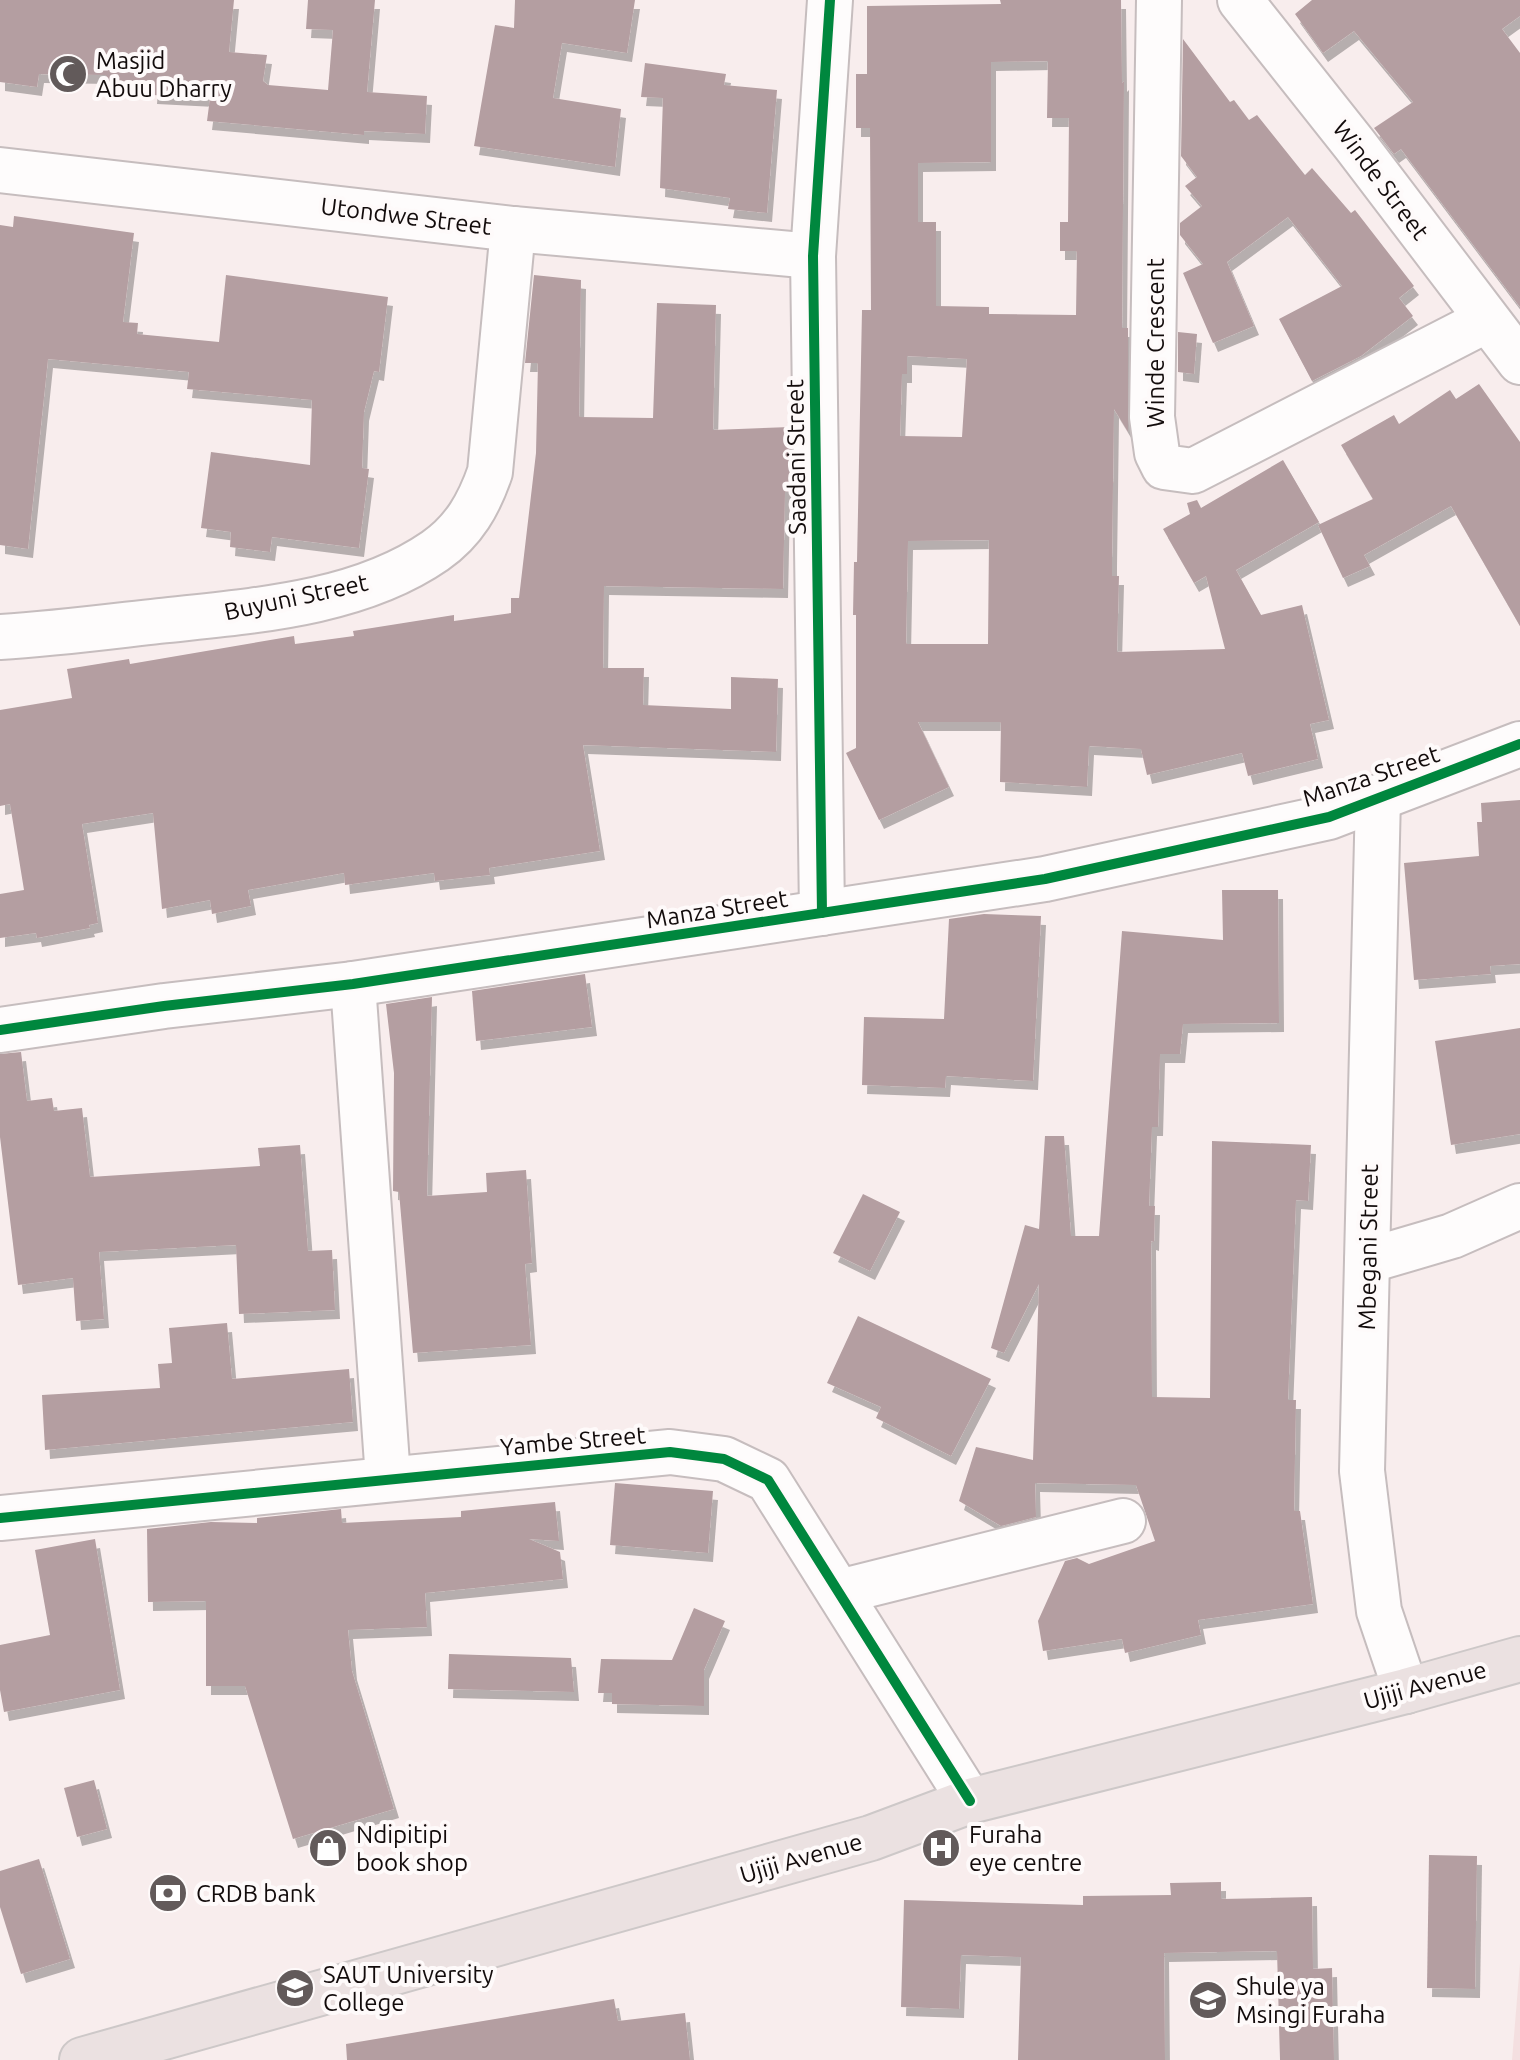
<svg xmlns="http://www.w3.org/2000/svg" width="1520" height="2060" viewBox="0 0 1520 2060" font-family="Ubuntu,sans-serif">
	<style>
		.built { fill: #f4dfe0 }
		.building { fill: #b49ea1; fill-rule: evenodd; filter: url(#shadow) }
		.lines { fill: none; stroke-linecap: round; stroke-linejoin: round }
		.minor-casing { stroke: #c6bdbe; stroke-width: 48 }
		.highway-casing { stroke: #cdc8c8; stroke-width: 48 }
		.minor { stroke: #fefcfc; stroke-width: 44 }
		.highway { stroke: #ebe1e1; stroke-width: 44 }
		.cycleway-casing { stroke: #fefafa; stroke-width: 15 }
		.cycleway { stroke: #00873e; stroke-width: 10 }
		.labels { text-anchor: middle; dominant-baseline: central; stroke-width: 8; stroke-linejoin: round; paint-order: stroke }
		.poi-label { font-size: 24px; fill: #120b0b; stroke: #fefafa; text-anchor: start }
		.street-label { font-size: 24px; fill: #120b0b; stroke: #fefafa }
	</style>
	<defs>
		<filter id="shadow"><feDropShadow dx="5" dy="9" stdDeviation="0" flood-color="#0004"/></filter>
	</defs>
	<rect width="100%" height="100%" fill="#f8eded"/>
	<path class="built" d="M1520,1963V2060H1512Z"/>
	<g class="building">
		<path d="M0,0H234L229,52L267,55L263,81L268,85L328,90L333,30L306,29L308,0H375L367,92L427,96L425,134L364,131V135L207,121L210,98L152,95L153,82H106V75L39,74L37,87L0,82Z"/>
		<path d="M515,0H635L627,53L562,43L553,98L621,109L615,167L474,146L495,25L514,28Z"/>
		<path d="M1000,0H1121L1122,83L1124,81L1122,328H1128V432L1114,409L1112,558V576H1119L1117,652L1225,649L1206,576L1194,583L1163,529L1190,514L1187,503L1197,500L1201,508L1283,460L1319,522L1236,570L1261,615L1302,605L1329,720L1310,724L1318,759L1248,776L1242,753L1147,775L1141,749L1089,746L1087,787L1000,782L1001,722H918L949,787L879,820L846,753L856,748V615H853L854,562H857L862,310H871L870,128H856V74H867V6L1001,4ZM1048,61L1047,118H1069L1068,222H1060V251H1077L1076,315L989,314V307L936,306V222H918V163L991,162V62ZM907,356L967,359L962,437L900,436L902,374H907ZM989,540L988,644H906L908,541Z"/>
		<path d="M1312,0H1520V16L1502,29L1520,53V307L1401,149L1394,154L1374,128L1413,102L1354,31L1323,53L1295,14Z"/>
		<path d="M1183,39L1230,102L1234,100L1249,120L1257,115L1305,175L1312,168L1351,213L1355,210L1414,286L1399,298L1413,316L1361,356L1312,381L1279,319L1342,286L1288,217L1227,262L1254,326L1213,343L1183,273L1203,264L1180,235V223L1202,206L1185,186L1197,177L1181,156Z"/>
		<path d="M645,63L726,74L724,85L777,90L767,213L728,209L730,198L660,188L663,98L641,97Z"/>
		<path d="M14,216L134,233L123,322L138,323L137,334L219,342L226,275L388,297L379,372L374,371L364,412L362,468L369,469L359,548L272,537L270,552L230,547L231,532L201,528L211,452L310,465L312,400L187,389L189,372L48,359L28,549L0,545V225L13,227Z"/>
		<path d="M534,275L581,280L579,417L653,418L657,303L716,305L713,430L790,427L791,492H785L783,589L604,586L603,668H644L643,705L731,709V677L778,679L776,752L583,745L600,851L489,868L490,875L435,881L434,873L345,885L344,873L248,890L251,906L212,914L210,900L162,909L153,813L82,824L98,923L89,925L90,928L37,938L36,933L0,938V894L24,890L10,804L0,806V710L72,698L67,669L129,659L130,664L294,636L295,644L354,636L353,631L454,615V621L511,613V598H519L536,453L538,363H525Z"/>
		<path d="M1178,332L1197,334L1194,374L1178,372Z"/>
		<path d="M1479,384L1520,442V626L1451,506L1364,555L1370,566L1343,578L1318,525L1373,499L1341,445L1394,415L1399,424L1450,390L1456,399Z"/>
		<path d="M1520,800V964L1490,966L1491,974L1414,980L1404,863L1479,856L1477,822H1482L1481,803Z"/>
		<path d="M1222,890H1278L1279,1023L1183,1024L1180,1054H1160L1158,1127H1152L1149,1206H1155L1154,1242L1151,1241L1152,1397L1210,1398L1212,1141L1311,1145L1308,1201L1296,1200L1288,1400H1296L1294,1511H1300L1313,1604L1198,1620L1201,1635L1125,1653L1122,1639L1043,1651L1038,1621L1065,1561L1077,1558L1089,1564L1155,1541L1136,1485L1035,1483L1036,1517L1001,1526L959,1501L976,1447L1033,1460L1039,1284L1004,1353L991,1348L1025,1225L1039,1229L1045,1136H1064L1071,1236H1099L1122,931L1223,940Z"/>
		<path d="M984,914L1041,916L1033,1081L946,1076L945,1088L862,1085L864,1017L944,1019L949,919Z"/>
		<path d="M585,974L592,1027L476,1041L472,991Z"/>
		<path d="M432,997L427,1196L487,1192L486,1173L526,1170L532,1263L525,1264L531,1345L413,1353L399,1192L393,1191L394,1073L386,1004Z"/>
		<path d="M1520,1028V1134L1451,1145L1435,1041Z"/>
		<path d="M21,1052L27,1101L52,1098L54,1111L82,1108L90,1177L260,1166L258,1148L300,1145L308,1251L332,1250L335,1310L239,1314L236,1245L99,1252L104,1319L76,1321L73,1278L18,1285L0,1137V1054Z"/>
		<path d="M863,1194L900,1212L870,1271L833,1253Z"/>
		<path d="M858,1316L991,1379L951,1456L876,1418L881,1407L827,1383Z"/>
		<path d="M227,1323L232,1379L349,1369L353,1422L45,1450L42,1395L160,1388L158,1364L172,1363L169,1328Z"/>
		<path d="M615,1483L713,1491L708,1553L610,1545Z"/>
		<path d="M555,1502L559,1541L529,1539L560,1552L563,1579L425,1593L427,1627L348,1630L352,1671L394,1809L293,1839L245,1686H206V1601L148,1602L147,1529L211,1522L257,1523V1518L341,1509L342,1523L461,1517V1511Z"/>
		<path d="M95,1539L120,1690L4,1712L0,1690V1645L50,1635L35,1550Z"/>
		<path d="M694,1608L725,1621L704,1670V1706L612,1704V1693H598L601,1659L672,1660Z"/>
		<path d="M449,1654L571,1658L574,1692L448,1689Z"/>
		<path d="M94,1780L107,1829L77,1837L64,1788Z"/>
		<path d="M1429,1855L1477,1856L1475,1989L1427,1988Z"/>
		<path d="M39,1859L70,1959L21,1974L0,1907V1871Z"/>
		<path d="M1221,1882V1899L1312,1897L1313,1969L1332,1968L1334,2060H1280L1277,1951L1164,1953L1165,2060H1018L1021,1957L961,1955L959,2009L901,2007L904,1900L1083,1905V1896L1171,1895L1170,1883Z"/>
		<path d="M614,1999L618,2021L685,2013L690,2060H347L346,2044Z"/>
	</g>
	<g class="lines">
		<g class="minor-casing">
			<g id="minor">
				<path d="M1159,0L1152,417L1157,453L1164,467L1193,471L1487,320"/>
				<path d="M1240,0L1355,145L1520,362"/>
				<path d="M0,170L513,229L813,256"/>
				<path d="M0,637C53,634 106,627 159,621C250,611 357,605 435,551C464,531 479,504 490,472L513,229"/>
				<path d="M1378,797L1362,1471L1379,1611L1406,1691"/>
				<path d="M822,913L813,256L830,0"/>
				<path d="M353,984L388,1478"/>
				<path d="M0,1030L164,1006L353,984L1045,879L1329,817L1520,744"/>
				<path d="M1367,1261L1452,1236L1520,1206"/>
				<path d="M0,1518L670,1452L724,1459L768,1480L970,1801"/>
				<path d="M839,1592L1123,1521"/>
			</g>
		</g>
		<g class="highway-casing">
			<path id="highway" d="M82,2060L871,1838L970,1801L1406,1691L1520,1659"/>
		</g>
		<use href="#minor" class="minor"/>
		<use href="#highway" class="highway"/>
		<g class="cycleway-casing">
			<g id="cycleway">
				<path d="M822,913L813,256L830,0"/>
				<path d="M0,1030L164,1006L353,984L1045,879L1329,817L1520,744"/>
				<path d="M0,1518L670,1452L724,1459L768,1480L970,1801"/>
			</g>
		</g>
		<use href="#cycleway" class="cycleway"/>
	</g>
	<defs>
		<g id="mosque-disc" transform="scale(2)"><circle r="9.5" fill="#625a5a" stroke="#fefafa"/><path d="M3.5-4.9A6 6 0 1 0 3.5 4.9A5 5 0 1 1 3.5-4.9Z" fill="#fff"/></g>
		<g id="shop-disc" transform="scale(2)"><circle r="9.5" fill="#625a5a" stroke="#fefafa"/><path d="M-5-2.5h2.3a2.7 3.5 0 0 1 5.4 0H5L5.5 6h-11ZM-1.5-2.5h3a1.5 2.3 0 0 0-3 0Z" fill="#fff"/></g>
		<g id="hospital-disc" transform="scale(2)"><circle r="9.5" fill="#625a5a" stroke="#fefafa"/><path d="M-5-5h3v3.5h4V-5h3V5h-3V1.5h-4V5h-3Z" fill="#fff"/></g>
		<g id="bank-disc" transform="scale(2)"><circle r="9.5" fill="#625a5a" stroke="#fefafa"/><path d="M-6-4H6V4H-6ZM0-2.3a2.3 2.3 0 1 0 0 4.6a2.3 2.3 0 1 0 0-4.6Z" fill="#fff"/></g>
		<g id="school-disc" transform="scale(2)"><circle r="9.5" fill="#625a5a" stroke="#fefafa"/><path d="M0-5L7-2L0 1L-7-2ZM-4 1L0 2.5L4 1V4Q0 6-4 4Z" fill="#fff"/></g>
	</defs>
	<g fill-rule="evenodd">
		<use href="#mosque-disc" x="68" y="74"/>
		<use href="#shop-disc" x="328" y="1848"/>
		<use href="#hospital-disc" x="941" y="1848"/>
		<use href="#bank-disc" x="168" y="1893"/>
		<use href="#school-disc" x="295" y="1988"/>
		<use href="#school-disc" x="1208" y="2000"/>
	</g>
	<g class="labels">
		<g class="poi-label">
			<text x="96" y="60">Masjid<tspan x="96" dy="28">Abuu Dharry</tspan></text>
			<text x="356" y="1834">Ndipitipi<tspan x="356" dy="28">book shop</tspan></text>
			<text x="969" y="1834">Furaha<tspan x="969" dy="28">eye centre</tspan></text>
			<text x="196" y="1893">CRDB bank</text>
			<text x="323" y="1974">SAUT University<tspan x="323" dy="28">College</tspan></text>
			<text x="1236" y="1986">Shule ya<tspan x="1236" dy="28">Msingi Furaha</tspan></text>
		</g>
		<g class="street-label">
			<text transform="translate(1381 180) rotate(53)">Winde Street</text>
			<text transform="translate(406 216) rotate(7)">Utondwe Street</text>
			<text transform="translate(1155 343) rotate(-90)">Winde Crescent</text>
			<text transform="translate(796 457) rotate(-91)">Saadani Street</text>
			<text transform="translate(296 597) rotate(-12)">Buyuni Street</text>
			<text transform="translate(1371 776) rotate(-19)">Manza Street</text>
			<text transform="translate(717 909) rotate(-9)">Manza Street</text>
			<text transform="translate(1368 1247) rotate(-89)">Mbegani Street</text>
			<text transform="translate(573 1441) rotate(-5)">Yambe Street</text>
			<text transform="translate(1425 1685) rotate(-15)">Ujiji Avenue</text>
			<text transform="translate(801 1858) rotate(-16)">Ujiji Avenue</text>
		</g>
	</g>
</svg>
